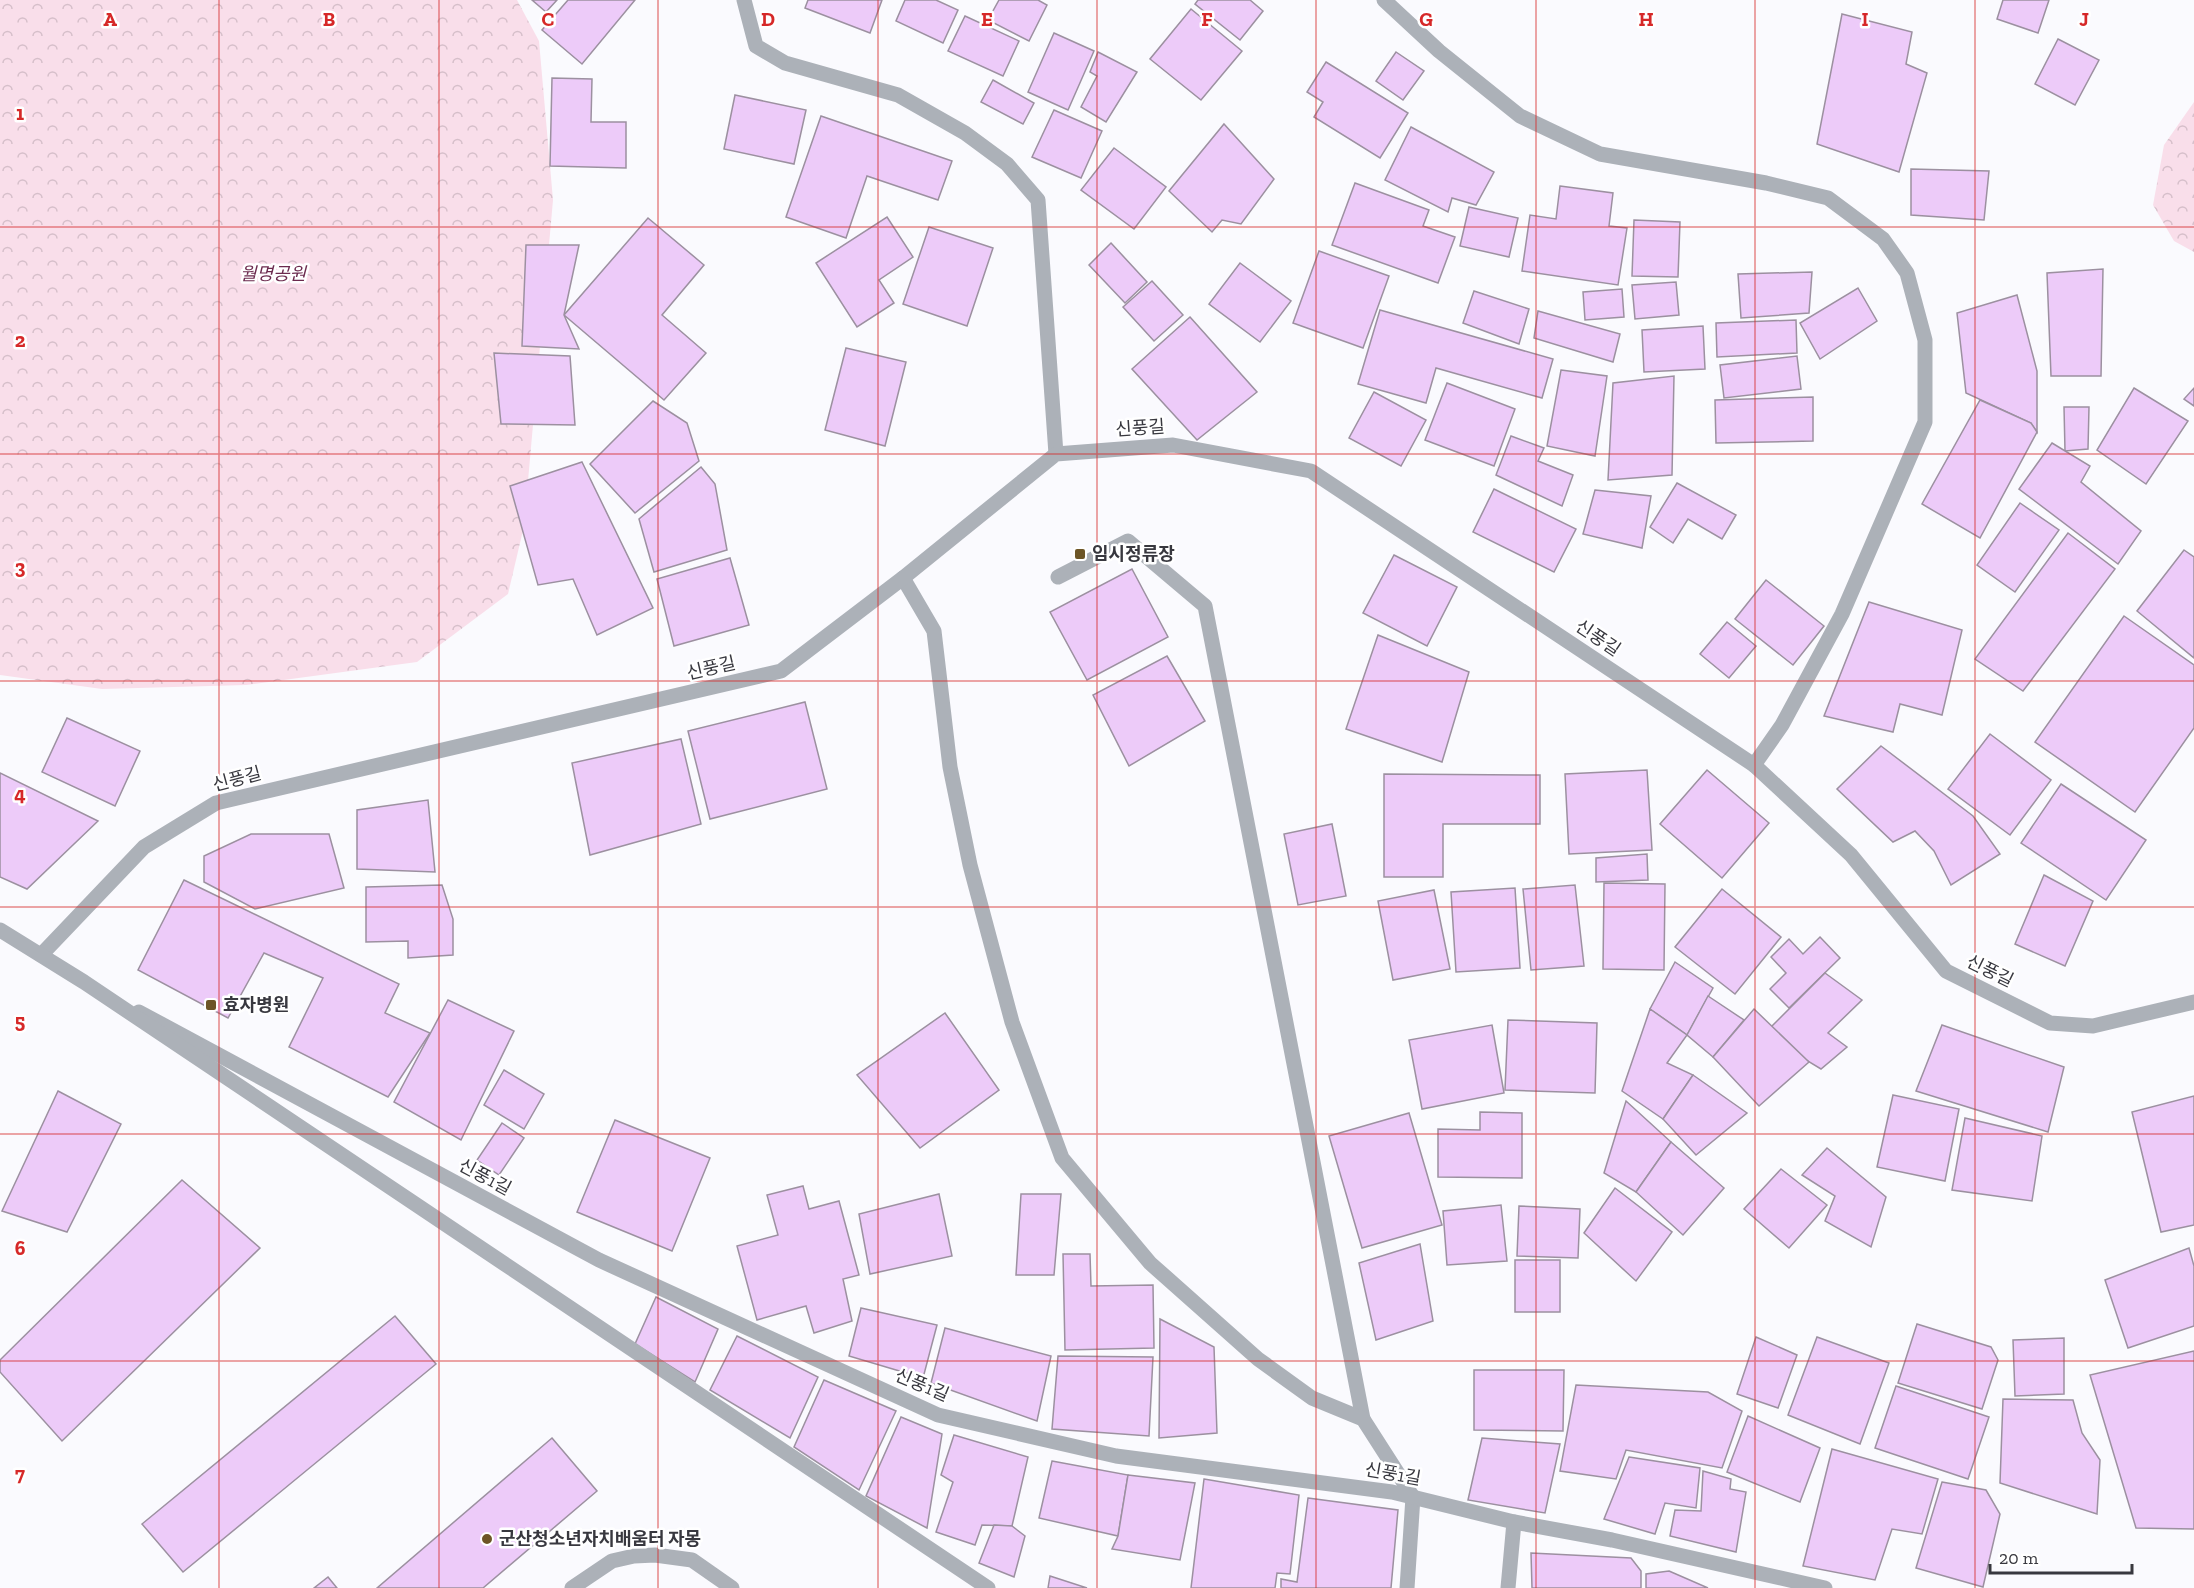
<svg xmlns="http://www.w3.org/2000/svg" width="2194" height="1588" viewBox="0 0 2194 1588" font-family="'Zilla Slab','Noto Sans KR',serif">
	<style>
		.forest { fill: url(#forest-crowns) }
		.building { fill: #edcbf9; stroke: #9c90a0; stroke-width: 1.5 }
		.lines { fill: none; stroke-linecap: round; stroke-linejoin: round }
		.service { stroke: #acb1b8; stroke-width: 15 }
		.tertiary { stroke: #acb1b8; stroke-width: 15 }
		.grid { fill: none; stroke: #d62828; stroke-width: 1.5; stroke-opacity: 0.55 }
		.poi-dot { fill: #6d5526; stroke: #fff; stroke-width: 2 }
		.labels { text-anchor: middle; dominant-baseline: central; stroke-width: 5; stroke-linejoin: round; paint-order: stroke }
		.park-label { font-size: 18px; font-style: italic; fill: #6b2a4e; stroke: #fff }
		.street-label { font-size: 18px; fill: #38383f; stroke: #fff }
		.poi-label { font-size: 18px; font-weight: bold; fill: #38383f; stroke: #fff; text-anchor: start }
		.grid-label { font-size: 20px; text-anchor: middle; font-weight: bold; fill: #d62828; stroke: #fff; stroke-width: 5; stroke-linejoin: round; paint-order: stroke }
	</style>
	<defs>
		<pattern id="forest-crowns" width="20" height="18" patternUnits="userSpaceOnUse" patternTransform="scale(1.5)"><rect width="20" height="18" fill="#f9deea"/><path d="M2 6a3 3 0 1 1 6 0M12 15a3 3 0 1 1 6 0" fill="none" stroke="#d6bfca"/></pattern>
	</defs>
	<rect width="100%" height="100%" fill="#fafafe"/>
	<g class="forest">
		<path d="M0,0H517L539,41L553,200L524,526L508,594L417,662L246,685L102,689L0,675Z"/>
		<path d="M2194,102V252L2174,241L2153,205L2164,145Z"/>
	</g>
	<g class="building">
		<path d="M532,0H557L546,12Z"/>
		<path d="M568,0H635L582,64L542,30Z"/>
		<path d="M808,0H882L870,33L805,8Z"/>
		<path d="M905,0H936L958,10L943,43L896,21Z"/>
		<path d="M999,0H1038L1047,5L1029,41L988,20Z"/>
		<path d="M1198,0H1250L1263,11L1240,40L1195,4Z"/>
		<path d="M2003,0H2049L2038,33L1997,19Z"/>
		<path d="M1191,9L1242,51L1201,100L1150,59Z"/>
		<path d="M1842,14L1912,32L1906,64L1927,73L1899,172L1817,144Z"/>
		<path d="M965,16L1019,41L1003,76L948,51Z"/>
		<path d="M1054,33L1094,51L1068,110L1028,92Z"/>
		<path d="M2058,39L2099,60L2075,105L2035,84Z"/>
		<path d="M1098,52L1137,72L1106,122L1081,107L1097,76L1090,72Z"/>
		<path d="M1396,52L1424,71L1403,100L1376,81Z"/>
		<path d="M1326,62L1408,113L1380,158L1314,117L1323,102L1307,92Z"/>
		<path d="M552,78L592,79L591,122H626V168L550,166Z"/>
		<path d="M993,80L1034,103L1023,124L981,102Z"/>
		<path d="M735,95L806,110L794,164L724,149Z"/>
		<path d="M1054,110L1102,131L1081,178L1032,157Z"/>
		<path d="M821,116L952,161L938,200L867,176L846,238L786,217Z"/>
		<path d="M1224,124L1274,179L1241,224L1222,220L1212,232L1169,191Z"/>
		<path d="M1411,127L1494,172L1476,205L1452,198L1448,212L1385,180Z"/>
		<path d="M1114,148L1166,187L1134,229L1081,190Z"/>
		<path d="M1911,169L1989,171L1984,220L1911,215Z"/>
		<path d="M1355,183L1429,210L1423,226L1455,237L1438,283L1332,245Z"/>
		<path d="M1560,186L1613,193L1609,226L1627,228L1618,285L1522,271L1530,215L1556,219Z"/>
		<path d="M1469,207L1518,218L1509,257L1460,246Z"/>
		<path d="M887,217L913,257L879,280L894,303L857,327L816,263Z"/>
		<path d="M648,218L704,265L662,315L706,353L664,400L564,315Z"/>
		<path d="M1634,220L1680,222L1678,277L1632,276Z"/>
		<path d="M929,227L993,248L967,326L903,304Z"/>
		<path d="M1111,243L1147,282L1125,303L1089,265Z"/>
		<path d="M526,245H579L564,315L579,349L522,346Z"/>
		<path d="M1319,251L1389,276L1363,348L1293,323Z"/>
		<path d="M1240,263L1291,301L1260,342L1209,304Z"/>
		<path d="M2103,269L2101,376H2051L2047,273Z"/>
		<path d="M1812,272L1809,313L1741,318L1738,274Z"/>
		<path d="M1152,281L1183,315L1154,341L1123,307Z"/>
		<path d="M1676,282L1679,315L1635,319L1632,285Z"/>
		<path d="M1858,288L1877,321L1820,359L1800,323Z"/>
		<path d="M1622,289L1624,317L1585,320L1583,292Z"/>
		<path d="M1474,291L1529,309L1519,344L1463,323Z"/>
		<path d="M2017,295L2037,371V432L2031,423L1966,393L1957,313Z"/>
		<path d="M1380,310L1553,359L1542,398L1436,368L1426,403L1358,384Z"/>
		<path d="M1538,311L1620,334L1613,362L1534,338Z"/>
		<path d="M1190,317L1257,392L1197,440L1132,369Z"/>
		<path d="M1796,320L1797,353L1717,357L1716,323Z"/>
		<path d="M1703,326L1705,369L1644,372L1642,330Z"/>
		<path d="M846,348L906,362L885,446L825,430Z"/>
		<path d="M494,353L570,356L575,425L501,424Z"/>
		<path d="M1797,356L1801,389L1724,398L1720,365Z"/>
		<path d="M1561,370L1607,376L1595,456L1547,446Z"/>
		<path d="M1674,376L1672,475L1608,480L1613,383Z"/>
		<path d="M1447,383L1515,409L1494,466L1425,440Z"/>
		<path d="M2134,388L2188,421L2146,484L2097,450Z"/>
		<path d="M2194,388V406L2184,399Z"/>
		<path d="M1374,392L1426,420L1401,466L1349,438Z"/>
		<path d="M1813,397V441L1716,443L1715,400Z"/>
		<path d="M1980,400L2031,423L2037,432L1980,538L1922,504Z"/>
		<path d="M653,401L687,423L699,461L635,513L590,464Z"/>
		<path d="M2064,407H2089L2088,449L2065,451Z"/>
		<path d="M1511,436L1544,448L1538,461L1573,475L1562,506L1496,475Z"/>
		<path d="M2052,443L2090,466L2081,482L2141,531L2118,564L2019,489Z"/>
		<path d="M582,462L653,608L597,635L573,579L538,585L510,486Z"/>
		<path d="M701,467L715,484L727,550L654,572L639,519Z"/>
		<path d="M1677,483L1736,515L1722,539L1688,519L1673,543L1650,527Z"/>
		<path d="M1494,489L1576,529L1554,572L1473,532Z"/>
		<path d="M1595,490L1651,496L1642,548L1583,534Z"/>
		<path d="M2020,503L2059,530L2015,592L1977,565Z"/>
		<path d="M2068,533L2115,569L2023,691L1975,659Z"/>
		<path d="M2184,550L2194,557V658L2137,611Z"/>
		<path d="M1394,555L1457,587L1427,646L1363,613Z"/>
		<path d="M730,558L749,625L674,646L657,579Z"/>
		<path d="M1132,569L1168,637L1087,680L1050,612Z"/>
		<path d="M1766,580L1824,626L1793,665L1735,619Z"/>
		<path d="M1869,602L1962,630L1942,715L1900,704L1893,732L1824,716Z"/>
		<path d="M2124,616L2194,665V728L2135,812L2035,742Z"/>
		<path d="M1727,622L1756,646L1729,678L1700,654Z"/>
		<path d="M1378,635L1469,672L1442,762L1346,729Z"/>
		<path d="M1167,656L1205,721L1129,766L1093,695Z"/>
		<path d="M805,702L827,789L710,819L688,731Z"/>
		<path d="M67,718L140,751L115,806L42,772Z"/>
		<path d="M1990,734L2051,780L2010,835L1948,789Z"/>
		<path d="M681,739L701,824L590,855L572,763Z"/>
		<path d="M1881,746L1973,816L2000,854L1951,885L1934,851L1915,831L1893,842L1837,789Z"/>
		<path d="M1647,770L1652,850L1569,854L1565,774Z"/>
		<path d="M1707,770L1769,823L1722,878L1660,824Z"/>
		<path d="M0,773L98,821L27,889L0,877Z"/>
		<path d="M1384,774L1540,775V824H1443V877H1384Z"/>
		<path d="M2061,784L2146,840L2106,900L2021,843Z"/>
		<path d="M428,800L435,872L357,869V810Z"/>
		<path d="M1332,824L1346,896L1298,905L1284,834Z"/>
		<path d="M251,834H329L344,888L255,909L204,882V856Z"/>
		<path d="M1647,854L1648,880L1596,882V858Z"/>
		<path d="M2044,875L2093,901L2065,966L2015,944Z"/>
		<path d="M184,880L399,984L385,1013L430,1033L388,1097L289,1047L323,978L264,953L228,1018L138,970Z"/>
		<path d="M1604,883L1665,884L1664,970L1603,969Z"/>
		<path d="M442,885L453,919V955L408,958V941L366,942V887Z"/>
		<path d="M1575,885L1584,966L1531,970L1523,889Z"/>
		<path d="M1515,888L1520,968L1456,972L1451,892Z"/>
		<path d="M1722,889L1781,937L1735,994L1675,947Z"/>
		<path d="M1434,890L1450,969L1393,980L1378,901Z"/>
		<path d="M1820,937L1840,958L1789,1008L1770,989L1786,973L1771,957L1789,939L1803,954Z"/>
		<path d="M1675,962L1713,988L1687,1035L1650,1009Z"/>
		<path d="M1825,973L1862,1000L1828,1033L1847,1047L1821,1069L1806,1060L1771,1027Z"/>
		<path d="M1708,996L1744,1020L1713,1057L1687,1035Z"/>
		<path d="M448,1000L514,1031L461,1140L394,1102Z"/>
		<path d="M1650,1009L1687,1035L1667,1063L1693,1075L1663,1119L1622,1091Z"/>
		<path d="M1754,1009L1809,1062L1759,1106L1713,1057Z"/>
		<path d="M945,1013L999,1090L920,1148L857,1075Z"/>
		<path d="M1508,1020L1597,1023L1595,1093L1505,1090Z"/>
		<path d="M1492,1025L1504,1093L1422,1109L1409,1040Z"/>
		<path d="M1942,1025L2064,1067L2048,1132L1916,1091Z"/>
		<path d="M504,1070L544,1094L524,1129L484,1105Z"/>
		<path d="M1693,1075L1747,1113L1696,1155L1663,1119Z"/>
		<path d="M58,1091L121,1124L67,1232L2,1211Z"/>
		<path d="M1893,1095L1959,1109L1945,1181L1877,1167Z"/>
		<path d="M2194,1096V1225L2161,1232L2132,1112Z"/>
		<path d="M1626,1101L1671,1142L1636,1192L1604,1173Z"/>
		<path d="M1480,1112L1522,1113V1178L1438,1177V1129L1480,1130Z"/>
		<path d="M1409,1113L1442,1225L1362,1248L1329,1136Z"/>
		<path d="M1965,1118L2042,1136L2032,1201L1952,1190Z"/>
		<path d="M615,1120L710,1158L672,1251L577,1212Z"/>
		<path d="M502,1123L524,1138L499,1175L477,1160Z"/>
		<path d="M1671,1142L1724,1188L1683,1235L1636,1192Z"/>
		<path d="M1827,1148L1886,1197L1871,1247L1825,1221L1835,1196L1802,1175Z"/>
		<path d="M1781,1169L1827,1205L1789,1248L1744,1209Z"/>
		<path d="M182,1180L260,1248L62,1441L0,1372V1360Z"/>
		<path d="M803,1186L809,1209L839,1201L859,1275L843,1279L852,1321L814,1333L806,1306L757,1320L737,1246L778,1235L767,1195Z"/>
		<path d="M1615,1188L1672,1232L1636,1281L1584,1233Z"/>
		<path d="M939,1194L952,1256L870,1274L859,1214Z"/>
		<path d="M1021,1194H1061L1054,1275H1016Z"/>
		<path d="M1501,1205L1507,1261L1447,1265L1443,1211Z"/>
		<path d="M1519,1206L1580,1209L1578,1258L1517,1256Z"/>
		<path d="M1420,1244L1433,1321L1376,1340L1359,1263Z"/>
		<path d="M2189,1248L2194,1266V1326L2128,1348L2105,1280Z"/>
		<path d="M1063,1254H1090L1091,1286L1153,1285L1154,1348L1065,1350Z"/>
		<rect x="1515" y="1260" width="45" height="52"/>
		<path d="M656,1297L718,1329L695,1382L635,1344Z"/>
		<path d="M861,1308L937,1325L923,1378L849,1356Z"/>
		<path d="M395,1316L436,1364L183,1572L142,1524Z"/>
		<path d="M1160,1319L1214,1347L1217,1433L1159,1438Z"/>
		<path d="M1917,1324L1991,1347L1998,1360L1982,1409L1898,1383Z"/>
		<path d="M945,1328L1051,1356L1037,1421L931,1383Z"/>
		<path d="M737,1336L818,1377L790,1438L710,1390Z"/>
		<path d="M1756,1337L1797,1355L1778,1408L1737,1394Z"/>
		<path d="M1817,1337L1889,1363L1860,1444L1788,1415Z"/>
		<path d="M2064,1338V1394L2015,1396L2013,1340Z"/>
		<path d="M2194,1351V1529L2136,1528L2090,1375Z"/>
		<path d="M1058,1356L1153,1357L1149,1436L1052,1429Z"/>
		<path d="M1474,1370H1564L1563,1431L1474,1430Z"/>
		<path d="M824,1380L896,1411L859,1490L794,1447Z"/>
		<path d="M1576,1385L1708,1392L1742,1411L1722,1468L1626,1450L1616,1479L1560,1471Z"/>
		<path d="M1896,1386L1989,1417L1968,1479L1875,1448Z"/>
		<path d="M2003,1399L2073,1400L2082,1433L2100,1460L2097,1514L2000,1483Z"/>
		<path d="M1748,1416L1820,1448L1800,1502L1727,1472Z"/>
		<path d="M901,1417L942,1434L927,1528L866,1496Z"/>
		<path d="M954,1435L1028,1457L1012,1526L982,1525L975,1545L936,1532L953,1482L941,1475Z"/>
		<path d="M552,1438L597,1491L483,1588H377Z"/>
		<path d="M1482,1438L1560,1444L1545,1513L1468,1500Z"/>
		<path d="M1832,1449L1938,1479L1922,1534L1892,1529L1875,1580L1803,1566Z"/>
		<path d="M1629,1457L1700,1468L1696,1508L1665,1503L1655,1534L1604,1519Z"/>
		<path d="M1052,1461L1128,1475L1118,1536L1039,1518Z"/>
		<path d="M1703,1471L1731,1479L1730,1489L1746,1492L1736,1552L1670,1536L1675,1510L1701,1511Z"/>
		<path d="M1128,1475L1195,1483L1180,1560L1112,1549L1118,1536Z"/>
		<path d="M1204,1479L1299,1495L1290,1574L1277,1573L1275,1588H1191Z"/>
		<path d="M1942,1482L1986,1490L2000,1514L1983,1587L1916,1568Z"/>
		<path d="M1308,1498L1398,1510L1391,1588H1281V1579L1297,1582Z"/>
		<path d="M994,1525L1012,1526L1025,1536L1014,1577L979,1563Z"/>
		<path d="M1531,1553L1631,1558L1641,1571V1588H1532Z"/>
		<path d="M1669,1571L1708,1588H1646V1574Z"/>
		<path d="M1050,1576L1087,1588H1048Z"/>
		<path d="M328,1577L337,1588H314Z"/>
	</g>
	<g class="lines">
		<g class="service">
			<path d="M744,0L756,46L785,63L898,95L965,133L1007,164L1038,200L1056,454"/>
			<path d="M1384,0L1439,51L1520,116L1600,154L1766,183L1828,198L1883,239L1907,273L1925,340V422L1842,614L1782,725L1754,765"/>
			<path d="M1058,577L1128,541L1205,606L1363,1419"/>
			<path d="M903,578L934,631L950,767L970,865L1012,1022L1062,1158L1150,1263L1258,1359L1312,1398L1363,1419L1413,1497L1407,1588"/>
			<path d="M41,955L144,847L216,803L781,671L903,578L1056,454L1173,445L1311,471L1754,765L1851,855L1946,971L2050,1023L2093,1026L2194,1002"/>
			<path d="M139,1012L599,1260L938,1415L1116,1456L1392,1492L1514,1522L1612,1540L1825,1588"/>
			<path d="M572,1588L612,1561L634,1556L655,1555L692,1560L732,1588"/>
			<path d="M1508,1588L1514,1522"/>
		</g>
		<path class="tertiary" d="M0,930L84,982L988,1588"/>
	</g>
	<path class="grid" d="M219,0V1588M439,0V1588M658,0V1588M878,0V1588M1097,0V1588M1316,0V1588M1536,0V1588M1755,0V1588M1975,0V1588M0,227H2194M0,454H2194M0,681H2194M0,907H2194M0,1134H2194M0,1361H2194"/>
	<g class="poi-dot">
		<rect x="1074" y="548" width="12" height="12" rx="3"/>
		<rect x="205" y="999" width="12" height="12" rx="3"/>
		<circle cx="487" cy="1539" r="6"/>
	</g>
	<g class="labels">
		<g class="park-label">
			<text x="273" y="274">월명공원</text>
		</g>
		<g class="street-label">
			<text transform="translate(1140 428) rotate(-4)">신풍길</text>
			<text transform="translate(1598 638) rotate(34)">신풍길</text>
			<text transform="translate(711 668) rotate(-13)">신풍길</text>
			<text transform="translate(237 779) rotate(-15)">신풍길</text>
			<text transform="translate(1990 971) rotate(26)">신풍길</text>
			<text transform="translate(485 1177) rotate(28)">신풍1길</text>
			<text transform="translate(922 1385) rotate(23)">신풍1길</text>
			<text transform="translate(1393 1474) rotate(10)">신풍1길</text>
		</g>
		<g class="poi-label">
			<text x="1092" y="554">임시정류장</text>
			<text x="223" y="1005">효자병원</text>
			<text x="499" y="1539">군산청소년자치배움터 자몽</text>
		</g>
	</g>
	<g class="grid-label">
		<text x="110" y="26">A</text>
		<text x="329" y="26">B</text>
		<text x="548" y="26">C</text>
		<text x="768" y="26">D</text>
		<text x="987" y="26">E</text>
		<text x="1207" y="26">F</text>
		<text x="1426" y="26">G</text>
		<text x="1646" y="26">H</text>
		<text x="1865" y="26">I</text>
		<text x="2084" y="26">J</text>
		<text x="20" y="120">1</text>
		<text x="20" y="347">2</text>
		<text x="20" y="574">3</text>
		<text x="20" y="801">4</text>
		<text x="20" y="1028">5</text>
		<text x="20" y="1255">6</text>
		<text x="20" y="1481">7</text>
	</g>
	<path d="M1990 1564v9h142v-9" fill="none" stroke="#38383f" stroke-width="3"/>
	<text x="1999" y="1564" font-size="18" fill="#38383f" stroke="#ffffff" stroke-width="4.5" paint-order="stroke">20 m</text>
</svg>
